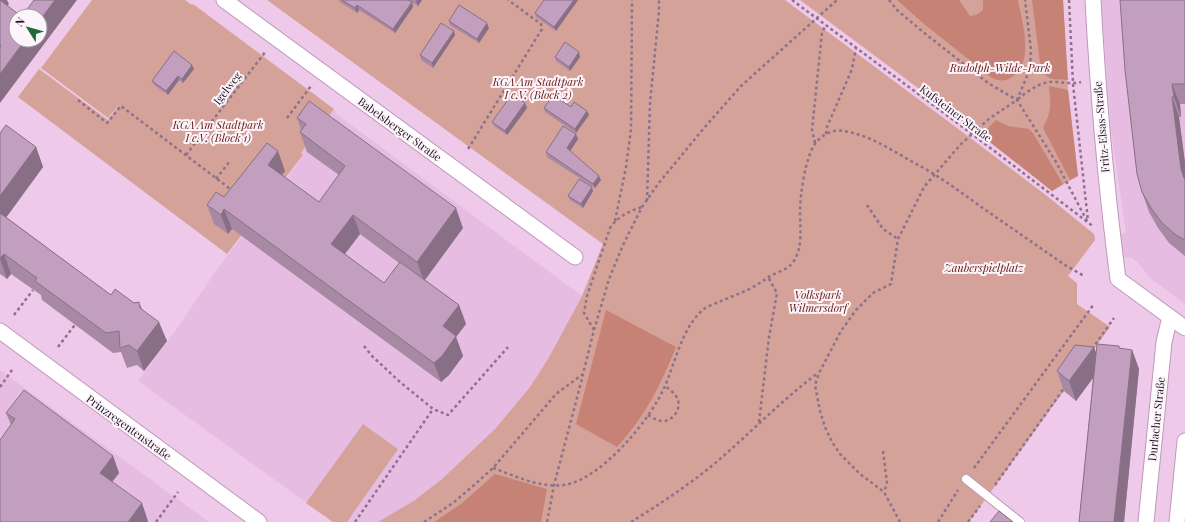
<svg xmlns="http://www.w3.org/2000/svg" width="1185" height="522" viewBox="0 0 1185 522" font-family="'Playfair Display',serif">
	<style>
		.built { fill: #e7bce2 }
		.green { fill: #d4a299 }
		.forest { fill: #c78276 }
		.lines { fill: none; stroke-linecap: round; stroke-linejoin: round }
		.lane-casing { stroke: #bd99b9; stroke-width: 10 }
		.street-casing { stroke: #bd99b9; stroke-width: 17 }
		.path { stroke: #8d7289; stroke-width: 2.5; stroke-dasharray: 3 3; stroke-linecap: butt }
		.lane { stroke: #fff; stroke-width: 8 }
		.street { stroke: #fff; stroke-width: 15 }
		.wall { fill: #a889a4; fill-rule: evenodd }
		.shaded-wall { fill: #886f86 }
		.building { fill: #c39fbf; stroke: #886f86 }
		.labels { text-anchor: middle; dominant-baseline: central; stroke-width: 4; stroke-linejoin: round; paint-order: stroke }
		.park-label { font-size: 11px; font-style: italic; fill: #68150d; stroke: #fdf5fc }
		.street-label { font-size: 11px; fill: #20121e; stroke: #fdf5fc }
	</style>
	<rect width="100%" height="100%" fill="#efc9ea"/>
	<g class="built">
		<path d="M1101,0H1185V304L1150,278L1139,264L1132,258L1119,256L1115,235L1126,233L1111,131Z"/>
		<path d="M334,109L336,111L335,113L582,296L548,359L530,387L495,429L442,479L415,500L378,522H333L138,381L175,331L218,268L304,155L301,153Z"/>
		<path d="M0,370L209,522H0Z"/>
	</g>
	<g class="green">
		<path d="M92,0H185L192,5L193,4L334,109L301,153L303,155L227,254L18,97L39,69L108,120L121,102L108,118L41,68Z"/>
		<path d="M267,0H785L961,131L1047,196L1094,234L1095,240L1068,276L1077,283V304L1110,327L969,522H378L415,500L442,479L495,429L530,387L548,359L582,296L603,244Z"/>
		<path d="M800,0H1063L1068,90L1078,176L1052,191L981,135Z"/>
		<path d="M363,424L398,449L347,522H333L306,503Z"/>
	</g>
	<g class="forest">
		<path d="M897,0H959L970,16L976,15L983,10V0H1018C1022,22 1035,62 1012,77C1005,82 999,81 992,78L924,24Z"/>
		<path d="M1032,0H1063L1068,80C1050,79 1046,81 1040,63Z"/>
		<path d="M1049,86L1068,90L1078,176L1070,180L1043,128C1052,110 1051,106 1049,86Z"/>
		<path d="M996,120L1008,126L1029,129L1033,133L1063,184L1052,191L981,135Z"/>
		<path d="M606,310L676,347C660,386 646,415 617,447L576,424Z"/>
		<path d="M495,474L547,489L541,522H434L461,504Z"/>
	</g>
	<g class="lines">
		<g class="lane-casing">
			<path id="lane" d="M966,479L1020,522"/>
		</g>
		<g class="street-casing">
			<g id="street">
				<path d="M224,0L575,257"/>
				<path d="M1093,0C1098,94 1106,187 1118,279L1185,328"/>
				<path d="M0,331L259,522"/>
				<path d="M1146,522L1164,342L1170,317"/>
				<path d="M1177,522L1185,441"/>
			</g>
		</g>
		<g class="path">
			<path d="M792,0L972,134L1094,227"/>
			<path d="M889,0L897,10L923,32L988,83L1017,100L1056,162L1087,221"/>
			<path d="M1069,0L1073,84L1088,221"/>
			<path d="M1018,99C1027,92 1037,84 1049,82C1060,81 1070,85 1081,82"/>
			<path d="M78,100L107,123L121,106L233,191"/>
			<path d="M287,118L311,86"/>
			<path d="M826,134L827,127L852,69L856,48"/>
			<path d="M815,143L812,130L822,32L826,25"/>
			<path d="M468,149L542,29L541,24L508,0"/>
			<path d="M186,155L266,51"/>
			<path d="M216,179L230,161"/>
			<path d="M647,201L650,103L659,11V0"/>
			<path d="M867,205L883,229L898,239"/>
			<path d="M615,221L626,167L631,129L632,0"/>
			<path d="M14,315L33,290"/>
			<path d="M594,330L584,313L587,296L610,228C617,217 629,211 642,207"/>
			<path d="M364,346L372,356L400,382L433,409L448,415L508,347"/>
			<path d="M58,347L77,322"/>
			<path d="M1092,349L1114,318"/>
			<path d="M0,387L12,370"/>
			<path d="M648,415C653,418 658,421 663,421C673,421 681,409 678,400C676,394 670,390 665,386"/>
			<path d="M759,422L769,337L777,293L768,277"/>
			<path d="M883,451L887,483L884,492"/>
			<path d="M493,468C515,476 540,488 564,485C601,480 651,419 665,386C675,363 683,325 704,309C708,306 714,304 719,302C730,297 742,293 753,287C759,284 764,280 770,276C778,272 789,269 794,261C803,246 800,229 800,212C800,196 805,158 815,144C821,135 833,129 843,131C872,135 897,154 922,167C945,180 966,196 987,211C1013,229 1039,247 1065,265L1084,276"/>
			<path d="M974,468L1094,304"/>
			<path d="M995,485L1065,387"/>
			<path d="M156,522L178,492"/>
			<path d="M355,522L433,409"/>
			<path d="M424,522L453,503L473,486L493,468L556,394L583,374L594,330L609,279L623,245L642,207L658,184L704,128L741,86L837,0"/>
			<path d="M547,522L554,485L583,375"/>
			<path d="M631,522C657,506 684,488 708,469C746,438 779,402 818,373"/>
			<path d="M900,522L884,492L860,474L840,454L832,442L825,427L820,411L815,385L819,373L841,331L856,310L873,293L891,284L898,239L924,187L961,144L972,134L990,118L1017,100L1030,69L1031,50L1025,0"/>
			<path d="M938,522L958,490"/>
			<path d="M968,522L980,506"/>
		</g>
		<use href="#lane" class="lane"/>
		<use href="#street" class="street"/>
	</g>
	<g class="wall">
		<path d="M339,0H422L418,6L412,2L413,7L395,33L359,10L357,13L340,2Z"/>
		<path d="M544,0H578L556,31L536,17L535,13Z"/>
		<path d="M1185,0V104H1180L1181,117H1179L1185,163V256L1169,243L1158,228L1149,212L1142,192Z"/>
		<path d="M449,21L489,28L479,43L450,25Z"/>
		<path d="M454,31L455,35L433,68L421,60L420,55Z"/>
		<path d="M555,57H580L570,71L556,61Z"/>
		<path d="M194,69L183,83L179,80L168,95L154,85L152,81Z"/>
		<path d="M525,103L527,108L507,135L494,126L492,122Z"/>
		<path d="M571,107L589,115L576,133L545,112L544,108Z"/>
		<path d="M297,118L463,228L425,280L459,305L466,324L456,337L463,356L449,375L441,382L232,229L228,234L214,224L207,205L285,171L282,175L319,202L339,175L307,152L300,132L301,130ZM360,234L399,263L384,283L345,254Z"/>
		<path d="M0,133L36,147L43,167L6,217L111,295L134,303L139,302L142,309L167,341L144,371L137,365L127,368L121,352L113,353L42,300L41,295L11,274L7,279L0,274Z"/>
		<path d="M576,134L578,139L570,151L599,176L601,180L595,188L547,157L546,152Z"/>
		<path d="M593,191L583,208L570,200L568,196Z"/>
		<path d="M1120,349L1132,350L1139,369L1124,522H1079L1093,378L1076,401L1064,391L1057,371L1096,352Z"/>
		<path d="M6,413L113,456L119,473L112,482L148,521L11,425Z"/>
	</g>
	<g class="shaded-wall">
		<path d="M0,0H7L9,4L0,15Z"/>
		<path d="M55,0H77L0,103V74L25,40H40V20Z"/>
		<path d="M417,0H422L418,6L416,2Z"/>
		<path d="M574,0H578L556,31L554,27Z"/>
		<path d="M412,2L413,7L395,33L393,29Z"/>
		<path d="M357,5L359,10L357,13L355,8Z"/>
		<path d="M487,23L489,28L479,43L477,39Z"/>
		<path d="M454,31L455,35L433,68L432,63Z"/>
		<path d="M579,52L580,57L570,71L569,67Z"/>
		<path d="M192,65L194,69L183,83L182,79Z"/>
		<path d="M178,76L179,80L168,95L166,91Z"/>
		<path d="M1172,84L1180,104L1181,117L1174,97Z"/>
		<path d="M1172,97L1179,117L1185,163V182L1181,169Z"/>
		<path d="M525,103L527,108L507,135L505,131Z"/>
		<path d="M587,111L589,115L576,133L575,129Z"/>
		<path d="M576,134L578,139L569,153L567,148Z"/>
		<path d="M36,147L43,167L0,226V196Z"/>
		<path d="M278,151L285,171L275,184L268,165Z"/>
		<path d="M599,176L601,180L595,188L593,184Z"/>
		<path d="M592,187L593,191L583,208L581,204Z"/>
		<path d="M456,208L463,228L424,281L417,262Z"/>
		<path d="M224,209L232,229L228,234L221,215Z"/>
		<path d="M353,215L360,234L338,263L331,244Z"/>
		<path d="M4,254L11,274L7,279L0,259Z"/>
		<path d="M459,305L466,324L456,337L463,356L449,375L441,382L434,363L443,326Z"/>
		<path d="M159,322L167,341L144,371L137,351Z"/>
		<path d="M1094,347L1101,367L1076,401L1069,381Z"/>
		<path d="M1132,350L1139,369L1124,522H1114Z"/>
		<path d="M113,456L119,473L106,490L100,473Z"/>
		<path d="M142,503L148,521L147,522H128Z"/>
	</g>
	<g class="building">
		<path d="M0,0L21,16H16V40H25L0,74V47L1,46L0,45Z"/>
		<path d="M34,0H55L40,20V16H22Z"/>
		<path d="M342,0H408L412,2L393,29L357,5L355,8Z"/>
		<path d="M544,0H574L554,27L535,13Z"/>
		<path d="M1120,0H1185V84H1172L1174,97H1172L1181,169L1184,178L1185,179V240L1176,235L1162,223L1151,208L1142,192L1137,174L1125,70Z"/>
		<path d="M459,5L487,23L477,39L449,21Z"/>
		<path d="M441,23L454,31L432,63L420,55Z"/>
		<path d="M565,42L579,52L569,67L555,57Z"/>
		<path d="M174,51L192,65L182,79L178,76L166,91L152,81Z"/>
		<path d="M512,94L525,103L505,131L492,122Z"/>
		<path d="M553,95L571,107L574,102L587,111L575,129L544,108Z"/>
		<path d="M309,101L456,208L417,262L353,215L331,244L384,283L400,262L459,305L443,326L456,336L442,356L434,363L224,209L221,215L207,205L216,192L224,197L267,143L278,151L268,165L319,202L345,166L300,132L306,124L297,118Z"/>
		<path d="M6,125L36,147L0,196V133Z"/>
		<path d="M563,126L576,134L567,148L599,176L593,184L546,152Z"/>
		<path d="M579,179L592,187L581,204L568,196Z"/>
		<path d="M0,213L111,295L115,289L134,303L139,302L140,308L159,322L137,351L129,345L120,348L119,331L106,333L35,281L37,278L4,254L0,258Z"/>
		<path d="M1097,344L1119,346V348L1132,350L1114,522H1079Z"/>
		<path d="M1075,345L1094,347L1069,381L1057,371Z"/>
		<path d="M24,390L113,456L100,473L142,503L128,522H0V440L15,419L6,413Z"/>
		<path d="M999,511L1013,522H990Z"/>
	</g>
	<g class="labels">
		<g class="park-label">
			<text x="1000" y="67">Rudolph-Wilde-Park</text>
			<text x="538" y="81">KGA Am Stadtpark<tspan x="538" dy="13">I e.V. (Block 2)</tspan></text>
			<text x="218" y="124">KGA Am Stadtpark<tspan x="218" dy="13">I e.V. (Block 1)</tspan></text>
			<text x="984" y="267">Zauberspielplatz</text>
			<text x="818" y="294">Volkspark<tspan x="818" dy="13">Wilmersdorf</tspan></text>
		</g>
		<g class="street-label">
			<text transform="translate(227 88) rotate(-52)">Igelweg</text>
			<text transform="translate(956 113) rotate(37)">Kufsteiner Straße</text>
			<text transform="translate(1101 127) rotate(-95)">Fritz-Elsas-Straße</text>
			<text transform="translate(400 129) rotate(36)">Babelsberger Straße</text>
			<text transform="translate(1156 419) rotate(-84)">Durlacher Straße</text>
			<text transform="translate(129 427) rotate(36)">Prinzregentenstraße</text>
		</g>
	</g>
	<g transform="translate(28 28) rotate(307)"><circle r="19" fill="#fdf5fc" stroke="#a59aa3"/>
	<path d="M0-3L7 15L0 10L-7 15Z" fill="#216a37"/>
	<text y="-6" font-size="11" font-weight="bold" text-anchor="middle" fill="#20121e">N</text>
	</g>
</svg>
